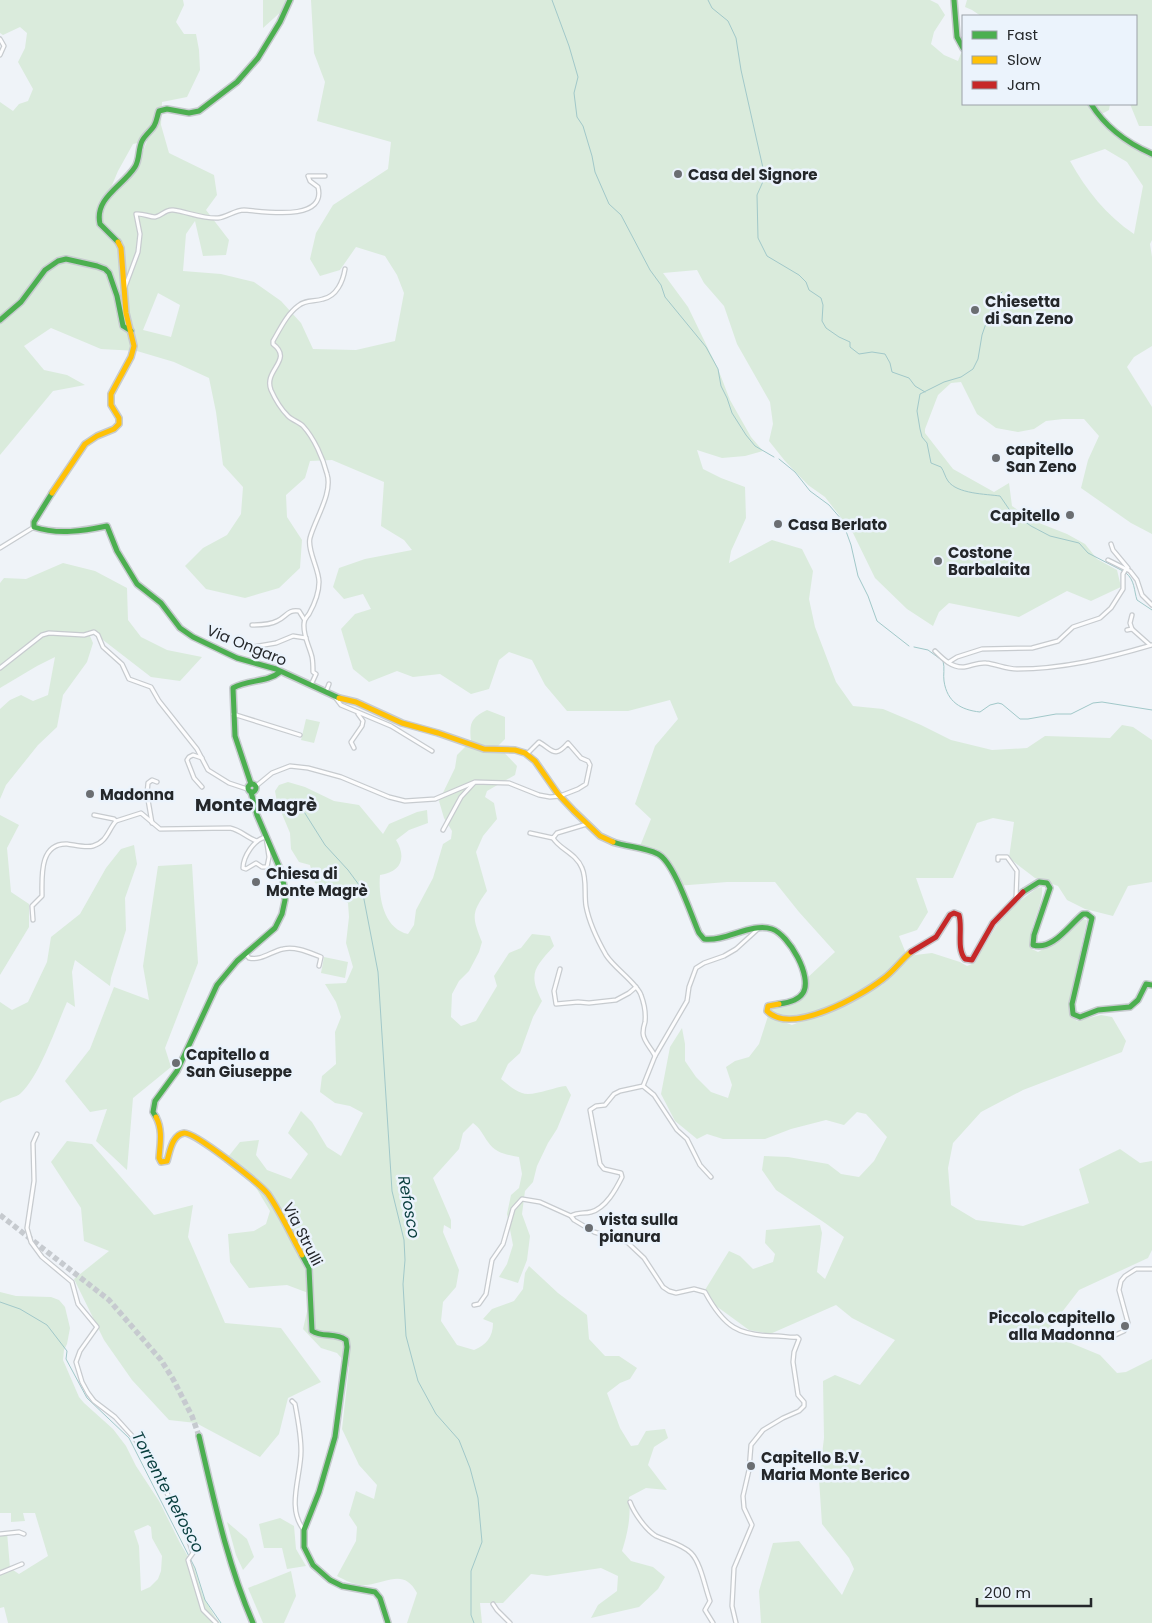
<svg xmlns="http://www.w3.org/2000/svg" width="1152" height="1623" viewBox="0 0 1152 1623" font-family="Poppins,sans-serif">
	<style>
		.green { fill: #daebdc; fill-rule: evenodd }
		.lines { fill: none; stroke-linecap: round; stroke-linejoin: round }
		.stream { stroke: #a1c8c9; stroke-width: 1 }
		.highway-tunnel { stroke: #c6cacf; stroke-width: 5.5; stroke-dasharray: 5.5 3; stroke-linecap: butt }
		.street-casing { stroke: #c7cbcf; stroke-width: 5.5 }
		.fast-casing { stroke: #c7cbcf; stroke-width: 8 }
		.slow-casing { stroke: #c7cbcf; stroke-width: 8 }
		.jam-casing { stroke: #c7cbcf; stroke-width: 8 }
		.street { stroke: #fdfdfe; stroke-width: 3 }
		.fast { stroke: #4caf50; stroke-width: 5 }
		.slow { stroke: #ffc107; stroke-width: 5 }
		.jam { stroke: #c62828; stroke-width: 5 }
		.poi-dot { fill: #6b6e72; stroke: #ebf3fc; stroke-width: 2 }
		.labels { text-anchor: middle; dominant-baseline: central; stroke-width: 5; stroke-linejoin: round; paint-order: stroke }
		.poi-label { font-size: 15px; font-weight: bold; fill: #24272a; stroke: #ebf3fc; text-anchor: start }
		.street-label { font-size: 15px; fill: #24272a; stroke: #ebf3fc }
		.water-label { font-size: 16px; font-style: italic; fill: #093e3e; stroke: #ebf3fc }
		.quarter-label { font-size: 18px; font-weight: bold; fill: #24272a; stroke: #ebf3fc }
	</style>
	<rect width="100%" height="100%" fill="#eff3f8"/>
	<g class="green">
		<path d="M0,0H183L184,5L176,22L184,34H196L199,50L200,70L187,97L162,102L161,125L169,153L214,175L217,195L206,210L229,240L226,255L203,256L195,221L186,234L183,271L221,274L254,282L281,301L301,323L313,349L356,350L395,341L404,293L397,275L385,256L356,247L340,270L320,276L310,259L316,233L333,205L388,169L391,142L317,121L325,82L314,53L311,0H930L938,4L945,15L934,32L931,44L944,55L958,61L963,48V104H1110L1109,110L1098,116C1112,134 1129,145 1148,157L1152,153V240L1150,244L1152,257V346L1134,357L1127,367L1152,407V534L1131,523L1081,488L1088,460L1099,436L1084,419H1063L1046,421L1034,429L1018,432L996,428L977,414L961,382L951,383L938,395L925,429V433L953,469L994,492L1009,483L1012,506L1034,521L1067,534L1085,544L1097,559L1117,570L1121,587L1091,601L1067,591L1019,617L949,603L939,612L933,626L907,609L875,578L853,533L825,497L808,485L785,461L769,441L773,424L770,402L737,344L724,306L704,283L697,270L663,273L688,307L718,369L730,400L751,437L763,451L745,456L722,458L697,450L703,469L721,478L745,487L746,518L731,551L729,563L772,540L802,549L813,571L809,599L815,627L836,682L853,706L883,709L921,725L951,740L992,750L1027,748L1045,736L1110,738L1122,725L1133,727L1152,740V882L1128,886L1113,916L1085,909L1067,900L1058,886L1035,878L1009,858L1014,822L993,818L977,823L953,878H916L928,912L917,930L899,936L907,956L932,953L960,962L967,966L974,963L999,922L1012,907L1037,888L1042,887C1044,908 1026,926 1032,949L1038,952C1056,943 1069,933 1082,919L1087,920L1074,980L1070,1013L1077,1021L1101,1015L1112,1017L1126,1041L1122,1052L1023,1090L981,1112L953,1143L948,1168L951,1205L976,1220L1023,1226L1089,1203L1079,1169L1120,1149L1140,1163L1152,1161V1250L1148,1258L1079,1290L1049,1329L1066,1341L1100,1355L1117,1373L1126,1372L1152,1359V1623H761L759,1591L773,1543L799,1541L842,1595L854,1569L849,1558L822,1524L819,1479L824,1438L823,1381L835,1375L860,1385L895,1340L852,1318L836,1305L770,1334L749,1330L712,1303L705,1290L729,1251L740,1256L753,1269L773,1262L775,1254L765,1243L766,1230L820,1225L822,1233L817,1272L825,1279L844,1237L825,1223L776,1190L762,1170L764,1156L788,1157L828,1164L841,1174L859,1177L874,1161L887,1137L866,1114L857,1112L844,1125L826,1120L791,1129L765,1139H723L707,1134L697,1139L675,1121L661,1094L670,1047L682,1028L685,1044V1061L696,1077L711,1092L728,1098L732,1085L726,1067L735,1061L749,1057L759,1044L768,1016L792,1025L841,1006L882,985L901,963L886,977L856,994L805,1018H781L771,1013L769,1009L771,1005L786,1004L800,996L805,980L835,952L799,912L775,882H727L676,886C665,861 665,857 638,851L651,819L635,804L655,746L678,719L670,700L628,711H567L545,685L532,660L509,652L499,660L489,689L471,694L440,674L413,677L397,671L369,682L353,669L341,629L355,614L371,609L363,594L344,599L333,587L339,568L365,559L412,550L404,540L381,526L384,482L332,460L310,461L305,478L286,495L287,517L302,540L300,568L279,588L245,598L206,589L185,566L203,548L227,535L241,514L243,487L223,465L216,412L209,378L174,362L137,351L101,349L51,328L24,346L44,370L67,375L85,385L53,391L0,455V102L13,111L19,104L28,101L33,89L18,62L25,48L27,33L20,27L3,35L0,33ZM147,141C139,163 128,184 107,197L118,171L133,144ZM1105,149L1127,162L1143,186L1134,234C1106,215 1087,191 1070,161ZM158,293L180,305L171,337L143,330Z"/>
		<path d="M263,0H294L263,28Z"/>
		<path d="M967,0H1152V126H1139L1130,104H1136V16H981L972,10L965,7Z"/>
		<path d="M63,563L95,571L127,588L128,620L141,637L167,650L202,657L180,681L151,677L94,633L90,636L93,643L87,662L63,695L57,727L38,745L6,785L0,799V709L10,700L21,695L33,701L48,695L55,657L37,666L0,688V583L4,578L26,579Z"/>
		<path d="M487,710L505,717V739L498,746L517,766L515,775L487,791L485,797L494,803L497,819L483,836L476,852L487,891C471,913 472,917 482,942L479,952L469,971L459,981L452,994L451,1017L461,1026L476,1021L497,986L494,976L509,953L521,948L532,934L550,936L554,946C534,968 528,974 542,1001L533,1017L520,1053L508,1064L501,1079C507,1084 514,1090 522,1093C532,1097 554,1087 566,1086L571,1095L557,1129L548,1143L537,1166L533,1182L525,1191L522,1214L530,1236L527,1260L518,1283L499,1277L507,1264L513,1245L507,1214L511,1195L519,1188L522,1174L519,1157C507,1155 495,1153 488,1142C483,1135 480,1128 473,1123L463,1133L459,1149L433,1178L451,1220V1229L444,1225L443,1232L459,1270L456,1287L443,1302L441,1321L457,1345L474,1350C486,1345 493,1337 493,1323L483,1319L492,1309L514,1301L523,1289L525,1273L529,1266L558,1293L587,1315L589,1339L605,1356H619L637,1368L630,1379L620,1383L607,1393L620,1428L631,1446L638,1445L646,1431L665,1429L668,1438L654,1447L648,1465L667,1490L646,1488L629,1497C631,1517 628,1532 622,1551L631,1561L653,1567L665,1577L658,1589L639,1607L591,1618L598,1605L617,1591L618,1576L601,1568L547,1576L531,1574L503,1603H480L482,1623H407L417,1593C404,1569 389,1582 367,1585C355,1586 347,1581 337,1576L356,1541L357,1527L349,1515L356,1491L374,1499L377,1485L359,1465L342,1429L349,1367L337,1353L321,1348L303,1329L311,1294L287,1285L249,1288L230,1262L228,1234L254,1231L266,1224L270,1211L255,1186L224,1162L240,1142L259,1140L256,1155L267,1170L291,1179L308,1154L288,1133L301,1111L312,1122L327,1147L341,1156L363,1113L350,1106L335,1103L320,1092L322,1076L336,1064L335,1032L341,1017L336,1002L325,984L346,983L353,967L346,943L349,917L348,903C336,897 328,888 315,883L310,865L299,862L291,849L290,833L277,802L275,791L279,785L288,782L305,787L334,801L359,805L383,834L389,824L417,812L427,810L428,823L409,830L396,840C407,858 401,872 380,875C378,897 384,929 408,934L414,925L416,910L433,878L443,844L451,839L452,831L444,818L439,801L455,768L457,755L471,741C469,723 471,718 487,710Z"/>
		<path d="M306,719L320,722L314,743L301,740Z"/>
		<path d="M0,815L19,825L7,848L11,892L29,904V927L0,975Z"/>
		<path d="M134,845L137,864L125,898L126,930L111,978L110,986L75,960L72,972L75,1007L67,1002C56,1027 40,1075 21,1093C16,1098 6,1098 0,1103V1002L12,1010L28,1002L47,962L51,937L80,914L106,868L121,849Z"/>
		<path d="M192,864L198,963L165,1048L171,1067L133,1098L127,1170L96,1141L107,1109L90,1112L65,1081L90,1049L114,987L149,1000L143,966L158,866Z"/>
		<path d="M324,957L348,962L345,978L321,973Z"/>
		<path d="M67,1141L92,1144L154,1215L193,1205L188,1237L225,1323L281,1328L321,1382L288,1398L279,1434L260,1457L196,1423L169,1420L132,1380L104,1340L74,1279L109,1251L84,1241L81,1208L51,1162Z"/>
		<path d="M0,1292L16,1296L51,1297L59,1300L65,1307L70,1328L67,1344L64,1350L63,1360L79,1397L84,1403L113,1429L126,1446L136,1466L159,1501L180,1543L194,1567L203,1596L215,1617L220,1623H8L4,1607L0,1608V1533L7,1532L10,1568L19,1574L48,1556L35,1513H23L25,1521L11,1522V1513H0ZM148,1525L151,1527L152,1538L162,1556L161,1571L158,1579L150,1587L141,1591L139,1546L134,1531Z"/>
		<path d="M280,1518L294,1526L296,1549L306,1566L287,1569L282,1548H264L259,1524Z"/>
		<path d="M227,1522L247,1539L254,1557L243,1570L236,1555Z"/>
		<path d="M291,1571L296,1596L284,1623H263L248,1588Z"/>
	</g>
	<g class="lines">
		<g class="stream">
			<path d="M552,0L569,46L578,77L574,93L577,117L583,126L592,156L595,172L609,204L621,215L650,270L661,285L665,297L706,347L718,369L721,386L727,398L732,413L746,435L755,446L774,457"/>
			<path d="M708,0L712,8L728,21L736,38L741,70L765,177L757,195L758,238L767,256L799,275L806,282L809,290L821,298L823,305L822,321L826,328L839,337L850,342V347L859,354L872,352L885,354L890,363L892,372L909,378L915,386L925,392"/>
			<path d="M1002,292L992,306L982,335L978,359L973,369L961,377L944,382L920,394L917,411L920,429L922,437L927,443L931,463L941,467C944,471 945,477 948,481C957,494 986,494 1000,496L1011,512L1031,526L1050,536L1079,543L1088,553L1123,571"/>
			<path d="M779,459L795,472L810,491L829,505L842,520L851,545L858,576L868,596L877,621L909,646"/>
			<path d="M1126,573C1135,580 1134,591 1137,600L1152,610"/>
			<path d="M914,647L928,650L943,661C945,668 943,675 944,681C947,702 961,710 980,712L990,705L998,703L1002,704L1020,719H1028L1056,714H1071L1093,703L1102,702L1152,710"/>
			<path d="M296,799L325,845L348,870L362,889L378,972L392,1191L404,1240L405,1260L403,1284L406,1336L418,1381L436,1414L459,1440L470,1468L478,1498L482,1542L471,1571V1615L474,1623"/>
			<path d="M0,1302L20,1309L47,1325L67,1351L66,1359L87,1398L129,1438L195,1568L205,1600L221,1623"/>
		</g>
		<path class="highway-tunnel" d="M0,1215L109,1300L161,1360L173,1379L192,1416L199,1436"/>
		<g class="street-casing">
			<g id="street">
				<path d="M0,39L4,46L0,55"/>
				<path d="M125,287L138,252L140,234L136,214C143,213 149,217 155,217C162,216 165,209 173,210C188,212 203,219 218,218C227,217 235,210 244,210C261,211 327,223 318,187L310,181L308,176H325"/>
				<path d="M1111,544L1113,550L1128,568"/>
				<path d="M0,548L34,527"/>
				<path d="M1108,560L1130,571L1137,580L1142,595L1152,605"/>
				<path d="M252,625C260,625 270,625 277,621C286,617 288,609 299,611L304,619"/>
				<path d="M1132,629L1130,623L1132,615"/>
				<path d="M1127,630L1132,629L1150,645"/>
				<path d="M252,647L276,643L293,636L306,638"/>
				<path d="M935,651C943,659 952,668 964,667C972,666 978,662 986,663C996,664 1006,669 1017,669C1063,669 1108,658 1152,645"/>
				<path d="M949,662L957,657L982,649L1032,648L1058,641L1073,627L1100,618L1111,608L1123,589V574L1126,569"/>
				<path d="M0,668L42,635L49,633L84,635L94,632L98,635L103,647L122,664L129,679L151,687L159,701L197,749L208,770L229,783L247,789"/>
				<path d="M311,685L316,674L313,672C313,667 313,662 312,657C309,645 303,636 304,624C304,619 306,618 309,614C314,605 319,593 319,582C319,569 307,550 310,538C315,519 333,493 327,474C323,458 314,438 303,426C299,422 292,420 288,416C281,409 275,399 271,390C263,370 294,360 273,344V341C280,329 287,314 298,306C306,299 314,302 323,299C337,296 343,281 345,269"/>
				<path d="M326,692L329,684"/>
				<path d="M335,697L341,705L391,726L432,751"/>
				<path d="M233,714L300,735"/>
				<path d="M354,748L351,742L362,726L363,721L358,714"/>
				<path d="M202,787L194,778L187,760L189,757L193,755L202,758"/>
				<path d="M255,787L272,773L290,766L308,768L341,777L389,797L405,801L435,799L475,782L509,783L539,795L550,797L560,796L578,789L586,784L590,765L588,761L581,758L568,743C554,759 553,750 539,742L527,754"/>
				<path d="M94,815L114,819L116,821"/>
				<path d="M152,823L147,794L148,783L152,780L157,782"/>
				<path d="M443,830L461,797L474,783"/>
				<path d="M530,833L553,838L557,833L587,824"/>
				<path d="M266,837L269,857L267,867H262L256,863L246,869L243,868C243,857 254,839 266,837Z"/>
				<path d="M553,838C559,849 576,853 582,868C587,879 584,894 586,906C589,922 598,941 606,955C614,968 637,983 641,995C644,1003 646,1013 645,1022C644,1025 643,1029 643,1033C643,1041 652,1049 655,1056L643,1086L620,1091L614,1094L605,1105L596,1106L590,1110L600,1164L604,1169L621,1173L622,1177C616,1189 606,1208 591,1212C584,1214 578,1212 571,1216"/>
				<path d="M998,860V857H1007L1017,871L1016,898"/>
				<path d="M33,920L32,906L42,896C42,877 39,843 67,844C75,845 86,848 93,846C107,842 108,830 116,821L141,813L160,829L230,828C241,830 247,838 257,841"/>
				<path d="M246,954L249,958C261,961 272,951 283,949C296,946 310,953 321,957L319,966"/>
				<path d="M560,969L554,991L556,1004L578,1002L589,1003L616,1000L629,993L636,987"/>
				<path d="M655,1056L687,1001L689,987L696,968L704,963L724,956L736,949L758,929"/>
				<path d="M643,1086L654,1095L677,1130L687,1139L700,1165L711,1177"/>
				<path d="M37,1134L33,1143L34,1181L27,1228L31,1242L42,1257L72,1282L78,1304L97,1327L80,1351L76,1362L82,1382L88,1393L94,1401L115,1417L135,1439L157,1472L186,1533L193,1553L188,1560L203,1610L216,1623"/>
				<path d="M474,1305L479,1304L486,1294L492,1260L503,1244L513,1209L522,1199L540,1202L571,1216L574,1220L594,1232L627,1242L644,1258L663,1287L669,1291L676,1293L694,1289L705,1292C724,1327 738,1336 778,1336C784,1336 791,1338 797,1337L799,1339L794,1352L793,1362L798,1395L804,1402V1406L799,1411L783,1418L763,1430L751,1445L749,1470L743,1496L744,1508L752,1525L734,1568L732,1606L736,1623"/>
				<path d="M1109,1338L1124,1331L1128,1323L1119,1290L1121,1281L1125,1276L1136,1269H1152"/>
				<path d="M292,1401L295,1404C298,1420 301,1435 301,1451C301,1477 286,1508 304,1530"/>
				<path d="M630,1502C634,1513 646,1530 656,1536C667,1541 682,1544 691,1553C701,1563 705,1588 710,1601L705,1610L713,1623"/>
				<path d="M0,1534L19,1532L24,1534"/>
				<path d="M0,1573L22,1564"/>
				<path d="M493,1604L497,1610L510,1623"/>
			</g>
		</g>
		<g class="fast-casing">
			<g id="fast">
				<path d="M954,0L957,37L963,48"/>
				<path d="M1091,104C1106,128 1127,143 1152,154"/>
				<path d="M118,242L100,224C94,198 123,186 135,167C140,159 138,149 142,141C145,135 151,131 154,126C157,121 157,116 159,111L167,109L189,113L199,111L237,82L258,58L280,22L290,0"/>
				<path d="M0,320L21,302L45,270L58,261L66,259L97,266L105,269L109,273L117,296L123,326L131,331"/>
				<path d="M52,493L34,522V527C58,535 83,531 107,526L117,551L137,584L161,603L180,628L193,637L237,658L276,669L339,698"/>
				<circle cx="252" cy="788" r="4"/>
				<path d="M251,784L235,736L233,688C248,679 267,683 280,672"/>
				<path d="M613,842C627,847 644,847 658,854C674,862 691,915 699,933L704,939C726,942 751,922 772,929C789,935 813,977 803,993C798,1001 787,1003 779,1004"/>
				<path d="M1023,892L1039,882L1047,883L1050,888L1034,935L1033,945C1053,951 1069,925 1083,914H1087L1092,918L1072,1004L1073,1014L1080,1017L1098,1010L1130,1007L1138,1000L1146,984L1152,985"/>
				<path d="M156,1117L153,1112L155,1101L177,1071L217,985L237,961L275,928L282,914L285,900L284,886L281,871L257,815L251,792"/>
				<path d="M302,1255L309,1268L312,1331C323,1338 335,1332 346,1340L347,1347L335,1437L319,1492L304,1530V1547L313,1565L330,1580L342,1586L375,1592L380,1598L388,1623"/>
				<path d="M199,1436C214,1500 227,1563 253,1623"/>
			</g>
		</g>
		<g class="slow-casing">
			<g id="slow">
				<path d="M52,493L85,444L97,436L114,429L119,424V418L111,405V394L131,357L134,346L126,313L121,248L118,242"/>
				<path d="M339,698L356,702L402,723L438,733L484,749L515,750L525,753L535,761L558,794L574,811L600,836L613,842"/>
				<path d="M779,1004L768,1006L767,1011C791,1036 861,996 883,979C894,971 901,960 911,952"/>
				<path d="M156,1117C163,1130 160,1144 159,1158L161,1162L167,1161C170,1151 172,1135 184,1133C194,1131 260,1184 268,1194C281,1213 291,1235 302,1255"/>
			</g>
		</g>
		<g class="jam-casing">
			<path id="jam" d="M911,952L936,937L950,915L954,913L959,915C963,928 956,948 965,959L972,960L993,923L1023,892"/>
		</g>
		<use href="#street" class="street"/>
		<use href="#fast" class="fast"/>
		<use href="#slow" class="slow"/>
		<use href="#jam" class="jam"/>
	</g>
	<g class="poi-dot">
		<circle cx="678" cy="174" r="5"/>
		<circle cx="975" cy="310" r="5"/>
		<circle cx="996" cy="458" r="5"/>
		<circle cx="1070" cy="515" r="5"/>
		<circle cx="778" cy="524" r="5"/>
		<circle cx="938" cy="561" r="5"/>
		<circle cx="90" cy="794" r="5"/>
		<circle cx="256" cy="882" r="5"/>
		<circle cx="176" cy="1063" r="5"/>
		<circle cx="589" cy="1228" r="5"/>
		<circle cx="1125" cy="1326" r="5"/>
		<circle cx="751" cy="1466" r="5"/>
	</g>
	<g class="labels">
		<g class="poi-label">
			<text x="688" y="174">Casa del Signore</text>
			<text x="985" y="301">Chiesetta<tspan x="985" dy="17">di San Zeno</tspan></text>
			<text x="1006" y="449">capitello<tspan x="1006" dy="17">San Zeno</tspan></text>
			<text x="1060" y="515" text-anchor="end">Capitello</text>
			<text x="788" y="524">Casa Berlato</text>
			<text x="948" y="552">Costone<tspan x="948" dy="17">Barbalaita</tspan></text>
			<text x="100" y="794">Madonna</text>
			<text x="266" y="873">Chiesa di<tspan x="266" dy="17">Monte Magrè</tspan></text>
			<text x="186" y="1054">Capitello a<tspan x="186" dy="17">San Giuseppe</tspan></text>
			<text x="599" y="1219">vista sulla<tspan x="599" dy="17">pianura</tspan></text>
			<text x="1115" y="1317" text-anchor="end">Piccolo capitello<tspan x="1115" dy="17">alla Madonna</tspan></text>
			<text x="761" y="1457">Capitello B.V.<tspan x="761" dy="17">Maria Monte Berico</tspan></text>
		</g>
		<g class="street-label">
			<text transform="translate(247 645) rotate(22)">Via Ongaro</text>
			<text transform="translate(303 1234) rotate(63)">Via Strulli</text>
		</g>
		<g class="water-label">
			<text transform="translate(409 1207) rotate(80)">Refosco</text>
			<text transform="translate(168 1492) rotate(62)">Torrente Refosco</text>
		</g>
		<g class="quarter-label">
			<text x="256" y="804">Monte Magrè</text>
		</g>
	</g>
	<rect x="962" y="15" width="175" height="90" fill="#ebf3fc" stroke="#9ba1a8"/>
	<rect x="972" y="31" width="25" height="8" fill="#4caf50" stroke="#9ba1a8"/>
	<text x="1007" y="40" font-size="15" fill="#24272a">Fast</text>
	<rect x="972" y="56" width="25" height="8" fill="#ffc107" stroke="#9ba1a8"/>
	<text x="1007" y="65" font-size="15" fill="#24272a">Slow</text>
	<rect x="972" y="81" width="25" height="8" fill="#c62828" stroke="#9ba1a8"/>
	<text x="1007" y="90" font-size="15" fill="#24272a">Jam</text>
	<path d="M977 1598v8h114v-8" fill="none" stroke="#24272a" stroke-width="2.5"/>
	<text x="984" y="1598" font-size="15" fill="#24272a" stroke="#ebf3fc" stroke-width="4" paint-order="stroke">200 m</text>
</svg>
